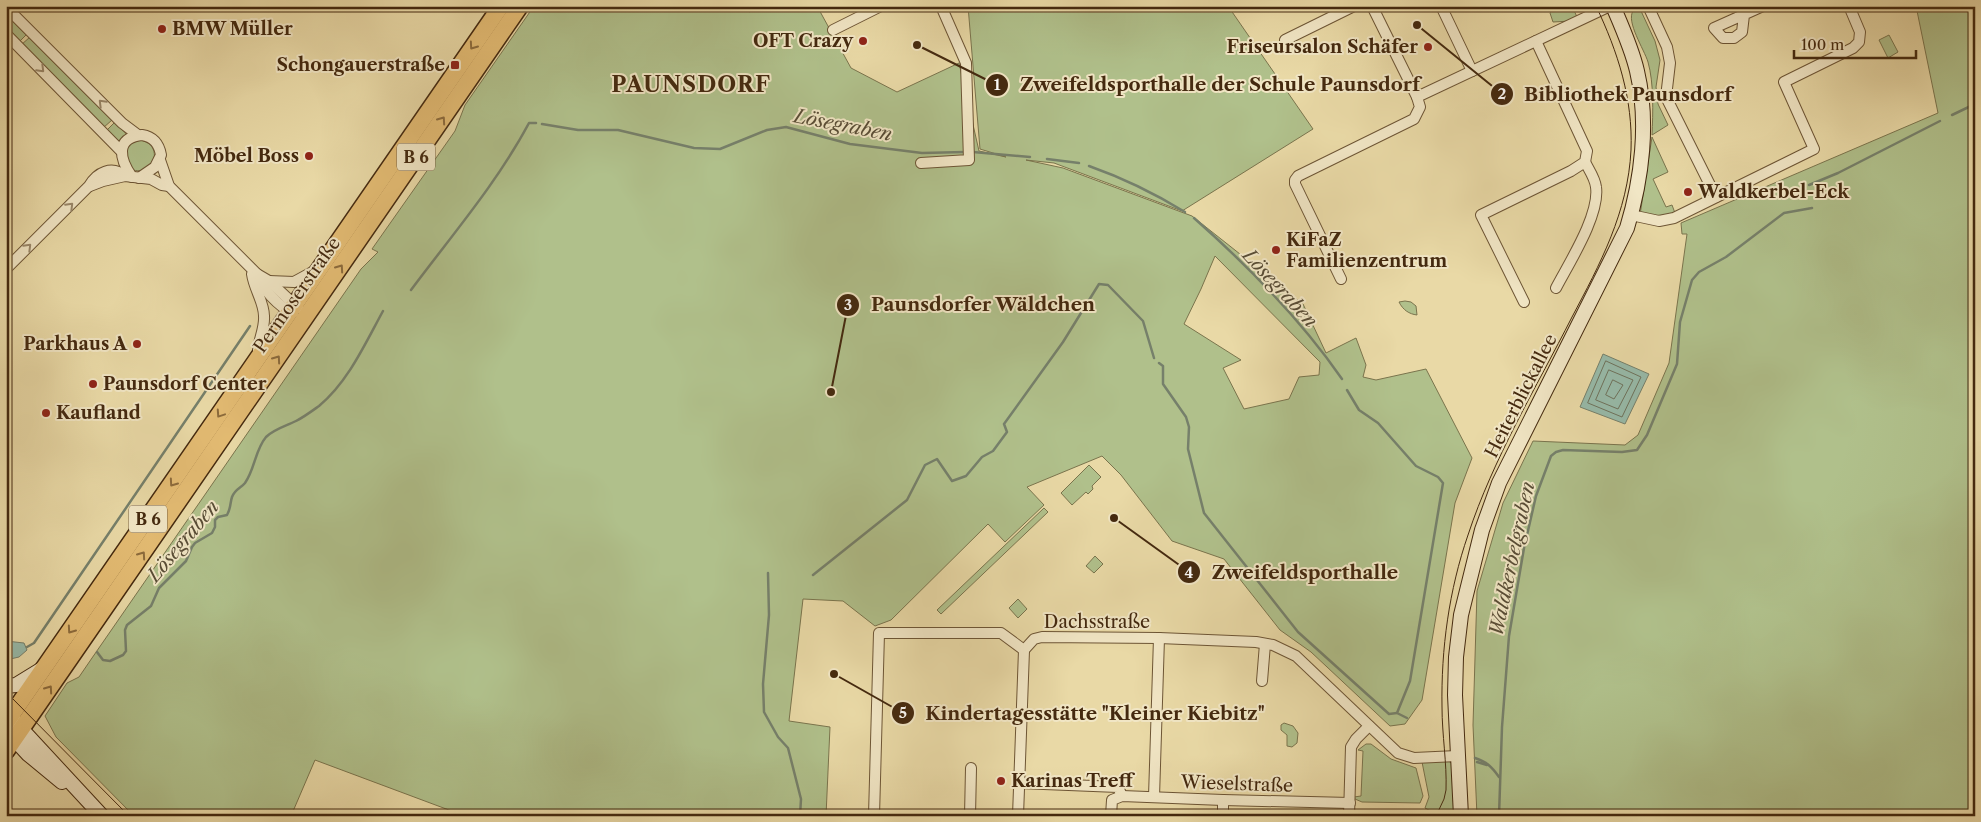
<svg xmlns="http://www.w3.org/2000/svg" width="1981" height="822" viewBox="0 0 1981 822" font-family="'Libre Caslon Text',serif">
	<style>
		.green { fill: #b0c08b; stroke: #7a744d; fill-rule: evenodd }
		.water { fill: #97baa9; stroke: #76806b }
		.lines { fill: none; stroke-linecap: round; stroke-linejoin: round }
		.shore { stroke: #6e725c; stroke-width: 1 }
		.stream { stroke: #76806b; stroke-width: 2.5 }
		.minor-casing { stroke: #6d5535; stroke-width: 12 }
		.secondary-casing { stroke: #44290f; stroke-width: 16 }
		.primary-casing { stroke: #44290f; stroke-width: 19 }
		.minor { stroke: #f1e6c5; stroke-width: 10 }
		.secondary { stroke: #f1e6c5; stroke-width: 14 }
		.primary { stroke: #e4bc73; stroke-width: 16 }
		.tram { stroke: #44290f; stroke-width: 1 }
		.oneway { stroke: #8c6b3c }
		.oneway2 { stroke: #9a886a }
		.poi-dot { fill: #8f2418; stroke: #f1e6c5; stroke-width: 2 }
		.labels { text-anchor: middle; dominant-baseline: central; stroke-width: 4; stroke-linejoin: round; paint-order: stroke }
		.shield { fill: #f1e6c5; stroke: #786246; stroke-width: 1 }
		.shield-label { font-size: 16px; font-weight: bold; fill: #44290f }
		.poi-label { font-size: 18px; font-weight: bold; fill: #44290f; stroke: #f1e6c5; text-anchor: start }
		.street-label { font-size: 18px; fill: #44290f; stroke: #f1e6c5 }
		.water-label { font-size: 19px; font-style: italic; fill: #594d36; stroke: #f1e6c5 }
		.district-label { font-size: 22px; font-weight: bold; letter-spacing: 1px; fill: #44290f; stroke: #f1e6c5 }
		.leader { fill: none; stroke: #44290f; stroke-width: 2 }
		.callout-dot { fill: #44290f; stroke: #f1e6c5; stroke-width: 2 }
		.mark-label { font-size: 15px; text-anchor: middle; font-weight: bold; fill: #fff }
		.callout-label { font-size: 19px; text-anchor: middle; font-weight: bold; fill: #44290f; stroke: #f1e6c5; stroke-width: 4; stroke-linejoin: round; paint-order: stroke }
	</style>
	<rect width="100%" height="100%" fill="#e9d9a6"/>
	<filter id="stains"><feTurbulence type="fractalNoise" baseFrequency=".004" numOctaves="4"/><feColorMatrix values="0 0 0 0 .2 0 0 0 0 .09 0 0 0 0 .02 0 0 0 .5 -.17"/></filter>
	<radialGradient id="worn" r=".72"><stop offset=".6" stop-color="#630" stop-opacity="0"/><stop offset="1" stop-color="#630" stop-opacity=".3"/></radialGradient>
	<g class="green">
		<path d="M534,6H747L749,12L762,6H817L851,68L897,92L959,63L979,151L1006,157L980,149L968,6H1228L1313,129L1182,211L1054,163L1026,160L1063,168L1192,216L1303,304L1326,353L1356,338L1366,365L1363,377L1376,380L1426,369L1472,458L1455,503L1422,700L1405,724L1390,726L1311,652L1280,630L1224,559L1172,541L1121,475L1102,456L1027,487L1044,505L1005,542L988,524L891,620L875,626L843,601L803,599L789,721L830,727L826,816H465L315,760L291,816H134L56,737L45,716L67,683L79,677L92,658L361,269L378,252L372,249L455,131L465,105ZM1215,256L1320,362L1319,375L1299,377L1289,399L1244,409L1223,368L1241,360L1184,324L1201,289Z"/>
		<path d="M1554,6H1572L1577,17L1571,21L1553,22L1550,13Z"/>
		<path d="M1916,6H1975V816H1477L1473,725L1477,591L1503,503L1533,441L1625,445L1638,435L1669,363L1687,234H1682L1681,223L1938,113Z"/>
		<path d="M1637,9L1641,11L1655,41L1660,60L1656,87L1658,104L1668,125L1652,135C1653,113 1654,83 1648,62C1644,49 1626,22 1633,11Z"/>
		<path d="M6,13L27,34L18,43L6,30Z"/>
		<path d="M1889,35L1898,52L1888,58L1879,40Z"/>
		<path d="M30,37L112,120L103,128L21,45Z"/>
		<path d="M115,122L129,137L121,145L106,131Z"/>
		<path d="M1652,137L1668,172L1653,179L1666,207L1672,205L1675,213L1659,218L1640,215Z"/>
		<path d="M139,140C164,143 156,176 133,170L124,152L130,144Z"/>
		<path d="M1405,301L1411,302L1416,306L1417,315C1409,314 1403,310 1399,302Z"/>
		<path d="M1089,465L1101,477L1092,486L1093,489L1088,494L1086,492L1072,505L1061,493Z"/>
		<path d="M1044,508L1048,512L941,614L937,610Z"/>
		<path d="M1095,556L1103,564L1094,573L1086,566Z"/>
		<path d="M1018,599L1027,609L1018,618L1009,608Z"/>
		<path d="M1284,723L1293,726L1298,733L1297,743L1292,747L1287,746V735L1281,730V725Z"/>
		<path d="M1366,744H1371L1391,759L1416,768L1423,796L1420,803L1362,802L1355,799L1354,797L1361,796L1363,751L1358,750Z"/>
		<path d="M1448,761L1454,764V813L1438,815L1425,808L1429,797L1422,762Z"/>
	</g>
	<g class="water">
		<path d="M1603,354L1649,374L1625,424L1580,407Z"/>
		<path d="M6,641L24,643L27,650L19,657L6,660Z"/>
	</g>
	<g class="lines">
		<g class="shore">
			<path d="M1606,361L1641,377L1622,417L1588,403Z"/>
			<path d="M1609,370L1633,380L1618,409L1596,400Z"/>
			<path d="M1613,380L1623,385L1614,399L1606,395Z"/>
		</g>
		<g class="stream">
			<path d="M1952,115L1975,104"/>
			<path d="M542,124L578,130H618L694,148L720,149L767,130L786,127L850,144L922,153L965,152"/>
			<path d="M973,152L1030,157"/>
			<path d="M1047,159L1079,163"/>
			<path d="M1089,166C1123,178 1154,193 1185,212"/>
			<path d="M1809,185L1838,173L1940,121"/>
			<path d="M1194,218C1247,265 1302,321 1342,379"/>
			<path d="M411,290C452,235 497,183 529,123H536"/>
			<path d="M1159,363L1163,366V384L1186,417L1189,427L1188,449L1204,513L1298,632L1389,714L1397,713"/>
			<path d="M1347,390L1359,410L1378,423L1416,466L1438,477L1443,483L1410,681L1397,713L1407,718"/>
			<path d="M768,573L769,615L763,684L764,712L778,737L788,748L801,799L800,816"/>
			<path d="M813,575L907,500L925,465L937,459L952,481L966,476L982,457L993,451L1007,432L1004,424L1063,342L1099,284L1108,285L1143,321L1154,358"/>
			<path d="M27,647L34,643L250,326"/>
			<path d="M97,652L103,660L110,661L123,655L126,651L125,630L127,625L151,606L159,588L186,561L192,547L195,543L212,533L215,527V520L218,517L227,515C231,508 230,503 232,497C235,489 241,488 245,483C255,469 255,450 266,437C274,429 286,426 296,421C304,417 312,411 319,406C348,382 365,344 383,311"/>
			<path d="M1475,758C1487,762 1492,767 1499,777"/>
			<path d="M1477,762L1487,765"/>
			<path d="M1499,816L1502,727L1509,636L1524,548L1536,496L1551,456L1556,452L1563,450L1622,452L1637,450L1647,435L1677,364L1680,322L1692,280L1699,272L1726,257L1784,213L1812,208"/>
		</g>
		<g class="minor-casing">
			<g id="minor">
				<path d="M1372,6L1417,97"/>
				<path d="M1441,6L1472,71"/>
				<path d="M1648,6L1667,47L1670,63L1666,97L1716,197"/>
				<path d="M6,7L122,123L138,135"/>
				<path d="M1744,15L1742,32L1734,38H1723L1714,28L1763,6"/>
				<path d="M833,30L881,6"/>
				<path d="M6,34L121,151"/>
				<path d="M1285,40L1354,6"/>
				<path d="M160,160L169,186L257,274C261,288 279,307 293,313"/>
				<path d="M921,163L969,160L966,63L941,6"/>
				<path d="M132,177C120,160 114,138 142,135C154,137 159,144 161,155L155,167L139,178"/>
				<path d="M90,186L103,181L125,176L151,179L162,185L169,186"/>
				<path d="M1631,215L1659,221L1674,218L1814,149L1784,82L1853,48L1859,42L1860,32L1849,6"/>
				<path d="M6,269L89,186C97,172 112,165 125,176"/>
				<path d="M252,274C254,289 264,302 264,316C265,329 258,340 258,352"/>
				<path d="M257,274L269,281L298,308"/>
				<path d="M1341,279L1295,184V180L1298,176L1414,119L1420,107L1417,97L1610,6"/>
				<path d="M269,281L294,282L316,270"/>
				<path d="M1556,288C1569,263 1600,215 1596,187C1595,178 1589,170 1585,162"/>
				<path d="M1524,302L1481,215L1571,171L1585,162L1587,151L1536,41"/>
				<path d="M1024,650L1034,639L1042,637L1159,638L1256,642L1273,645L1296,656L1398,753L1414,758L1457,756"/>
				<path d="M1262,681L1265,644"/>
				<path d="M1019,783L1118,787L1122,796"/>
				<path d="M1154,797L1159,638"/>
				<path d="M874,816L879,633H1001L1024,650"/>
				<path d="M970,816L971,768"/>
				<path d="M1018,816L1024,650"/>
				<path d="M1111,816L1112,800L1122,796L1223,800L1350,803"/>
				<path d="M1223,816V800"/>
				<path d="M1349,816L1351,747L1356,739L1369,726"/>
			</g>
		</g>
		<g class="secondary-casing">
			<g id="secondary">
				<path d="M6,686L16,685L42,669"/>
				<path d="M14,721L102,816"/>
				<path d="M6,730L28,754L62,782"/>
				<path d="M1461,816L1455,695L1456,657L1461,615L1482,530L1499,483L1627,228C1642,179 1649,122 1637,71C1632,49 1622,27 1613,6"/>
			</g>
		</g>
		<g class="primary-casing">
			<g id="primary">
				<path d="M6,723L501,6"/>
				<path d="M6,751L520,6"/>
			</g>
		</g>
		<use href="#minor" class="minor"/>
		<use href="#secondary" class="secondary"/>
		<use href="#primary" class="primary"/>
		<g class="tram">
			<path d="M6,692L129,816"/>
			<path d="M1436,816L1444,799L1446,790C1447,763 1442,735 1442,707C1441,649 1449,590 1468,535C1493,459 1536,388 1572,317C1600,264 1628,212 1631,150C1633,99 1618,52 1596,6"/>
		</g>
	</g>
	<defs><path id="oneway-chevron" d="M-2-3.5L2.5 0L-2 3.5" fill="none" stroke-width="1.6" stroke-linecap="round" stroke-linejoin="round" transform="scale(1.25)"/></defs>
	<g class="oneway">
		<use href="#oneway-chevron" transform="translate(473 46) rotate(125)"/>
		<use href="#oneway-chevron" transform="translate(442 120) rotate(-55)"/>
		<use href="#oneway-chevron" transform="translate(340 268) rotate(-55)"/>
		<use href="#oneway-chevron" transform="translate(277 359) rotate(-55)"/>
		<use href="#oneway-chevron" transform="translate(220 414) rotate(124)"/>
		<use href="#oneway-chevron" transform="translate(173 483) rotate(125)"/>
		<use href="#oneway-chevron" transform="translate(142 555) rotate(-55)"/>
		<use href="#oneway-chevron" transform="translate(71 630) rotate(125)"/>
		<use href="#oneway-chevron" transform="translate(49 689) rotate(-55)"/>
	</g>
	<g class="oneway2">
		<use href="#oneway-chevron" transform="translate(41 69) rotate(45)"/>
		<use href="#oneway-chevron" transform="translate(102 103) rotate(-135)"/>
		<use href="#oneway-chevron" transform="translate(70 206) rotate(-45)"/>
		<use href="#oneway-chevron" transform="translate(28 247) rotate(-45)"/>
	</g>
	<g class="poi-dot">
		<circle cx="162" cy="29" r="5"/>
		<circle cx="863" cy="41" r="5"/>
		<circle cx="1428" cy="47" r="5"/>
		<rect x="450" y="60" width="10" height="10" rx="2.5"/>
		<circle cx="309" cy="156" r="5"/>
		<circle cx="1688" cy="192" r="5"/>
		<circle cx="1276" cy="250" r="5"/>
		<circle cx="137" cy="344" r="5"/>
		<circle cx="93" cy="384" r="5"/>
		<circle cx="46" cy="413" r="5"/>
		<circle cx="1001" cy="781" r="5"/>
	</g>
	<g class="labels">
		<g class="shield">
			<rect x="397" y="143.5" width="38" height="27" rx="4"/>
			<rect x="129" y="505.5" width="38" height="27" rx="4"/>
		</g>
		<g class="shield-label">
			<text x="416" y="157">B 6</text>
			<text x="148" y="519">B 6</text>
		</g>
		<g class="poi-label">
			<text x="172" y="29">BMW Müller</text>
			<text x="853" y="41" text-anchor="end">OFT Crazy</text>
			<text x="1418" y="47" text-anchor="end">Friseursalon Schäfer</text>
			<text x="445" y="65" text-anchor="end">Schongauerstraße</text>
			<text x="299" y="156" text-anchor="end">Möbel Boss</text>
			<text x="1698" y="192">Waldkerbel-Eck</text>
			<text x="1286" y="240">KiFaZ<tspan x="1286" dy="21">Familienzentrum</tspan></text>
			<text x="127" y="344" text-anchor="end">Parkhaus A</text>
			<text x="103" y="384">Paunsdorf Center</text>
			<text x="56" y="413">Kaufland</text>
			<text x="1011" y="781">Karinas Treff</text>
		</g>
		<g class="street-label">
			<text transform="translate(297 295) rotate(-55)">Permoserstraße</text>
			<text transform="translate(1521 396) rotate(-63)">Heiterblickallee</text>
			<text x="1097" y="622">Dachsstraße</text>
			<text transform="translate(1237 784) rotate(2)">Wieselstraße</text>
		</g>
		<g class="water-label">
			<text transform="translate(843 125) rotate(11)">Lösegraben</text>
			<text transform="translate(1280 288) rotate(47)">Lösegraben</text>
			<text transform="translate(183 541) rotate(-50)">Lösegraben</text>
			<text transform="translate(1512 559) rotate(-78)">Waldkerbelgraben</text>
		</g>
		<g class="district-label">
			<text x="691" y="84">PAUNSDORF</text>
		</g>
	</g>
	<path class="leader" d="M917 45L997 85M1417 25L1502 94M831 392L848 305M1114 518L1189 572M834 674L903 713"/>
	<g class="callout-dot">
		<circle cx="917" cy="45" r="5"/>
		<circle cx="1417" cy="25" r="5"/>
		<circle cx="831" cy="392" r="5"/>
		<circle cx="1114" cy="518" r="5"/>
		<circle cx="834" cy="674" r="5"/>
		<circle cx="997" cy="85" r="12"/>
		<circle cx="1502" cy="94" r="12"/>
		<circle cx="848" cy="305" r="12"/>
		<circle cx="1189" cy="572" r="12"/>
		<circle cx="903" cy="713" r="12"/>
	</g>
	<g class="mark-label">
		<text x="997" y="90">1</text>
		<text x="1502" y="99">2</text>
		<text x="848" y="310">3</text>
		<text x="1189" y="578">4</text>
		<text x="903" y="718">5</text>
	</g>
	<g class="callout-label">
		<text x="1220" y="91">Zweifeldsporthalle der Schule Paunsdorf</text>
		<text x="1628" y="101">Bibliothek Paunsdorf</text>
		<text x="983" y="311">Paunsdorfer Wäldchen</text>
		<text x="1305" y="579">Zweifeldsporthalle</text>
		<text x="1095" y="720">Kindertagesstätte "Kleiner Kiebitz"</text>
	</g>
	<rect width="1981" height="822" fill="none" stroke="#e9d9a6" stroke-width="25"/>
	<rect x="8" y="8" width="1966" height="807" fill="none" stroke="#44290f" stroke-width="2.5"/>
	<rect x="12" y="12" width="1956" height="797" fill="none" stroke="#44290f"/>
	<path d="M1794 50v8h122v-8" fill="none" stroke="#44290f" stroke-width="2.5"/>
	<text x="1801" y="50" font-size="15" fill="#44290f" stroke="#f1e6c5" stroke-width="4" paint-order="stroke">100 m</text>
	<rect width="100%" height="100%" filter="url(#stains)"/>
	<rect width="100%" height="100%" fill="url(#worn)"/>
</svg>
